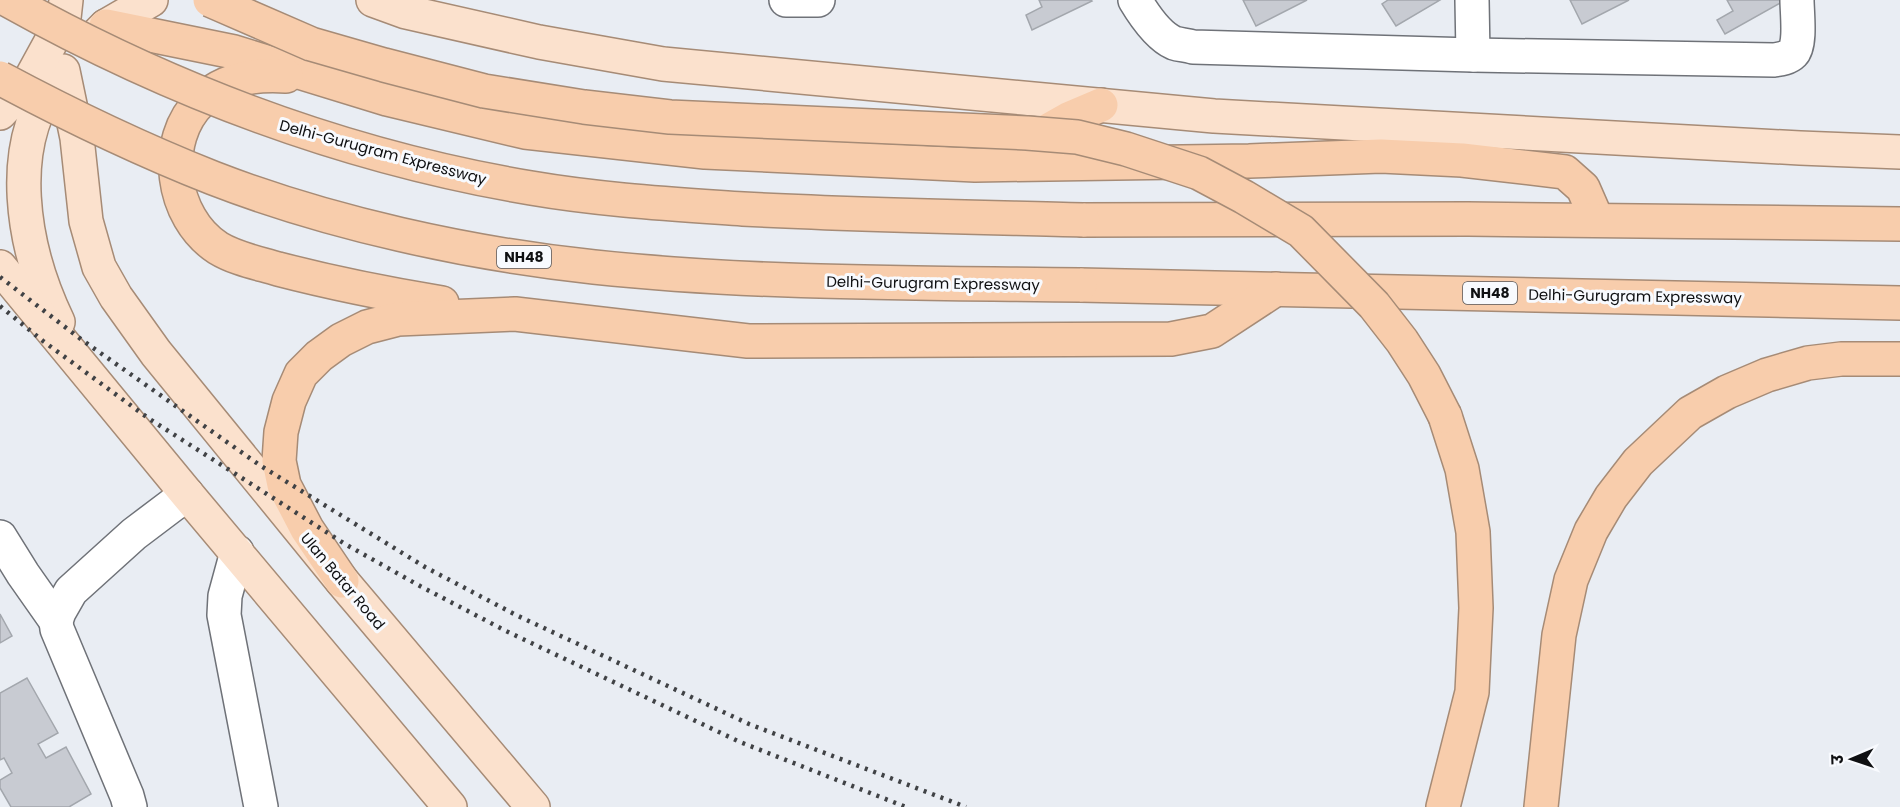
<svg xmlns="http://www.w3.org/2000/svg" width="1900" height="807" viewBox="0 0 1900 807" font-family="Poppins,'Noto Sans Devanagari',sans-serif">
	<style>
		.building { fill: #c8cbd2; stroke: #a3a7ad; stroke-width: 1.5 }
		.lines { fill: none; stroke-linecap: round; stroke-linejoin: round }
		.minor-casing { stroke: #6f7278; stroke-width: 36 }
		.major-casing { stroke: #a68b76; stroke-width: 36 }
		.highway-casing { stroke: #a68b76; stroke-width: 36 }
		.minor { stroke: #fff; stroke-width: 33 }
		.major { stroke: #fbe1cd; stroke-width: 33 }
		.highway { stroke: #f8cdac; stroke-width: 33 }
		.rail { stroke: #404245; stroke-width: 4.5; stroke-dasharray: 3 6; stroke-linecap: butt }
		.highway-bridge-casing { stroke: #a68b76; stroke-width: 36; stroke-linecap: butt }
		.highway-bridge { stroke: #f8cdac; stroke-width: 33 }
		.labels { text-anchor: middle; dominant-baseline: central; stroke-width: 6; stroke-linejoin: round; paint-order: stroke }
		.shield { fill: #f8fafe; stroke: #555659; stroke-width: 1.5 }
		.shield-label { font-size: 14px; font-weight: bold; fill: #0f1012 }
		.street-label { font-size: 15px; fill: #0f1012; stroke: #f8fafe }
	</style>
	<rect width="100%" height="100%" fill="#e9edf3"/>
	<g class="building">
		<path d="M1039,0H1091L1092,1L1032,30L1026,15L1042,7Z"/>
		<path d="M1243,0H1307L1256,26Z"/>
		<path d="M1388,0H1440L1396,26L1382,4Z"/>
		<path d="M1570,0H1629L1582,24Z"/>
		<path d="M1727,0H1781L1782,2L1725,34L1717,20L1733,11Z"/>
		<path d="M0,614L12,636L0,643Z"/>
		<path d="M27,678L58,733L38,744L46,758L66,747L91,794L69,807H11L0,788V780L12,773L4,758L0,760V693Z"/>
	</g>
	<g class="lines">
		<g class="minor-casing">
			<g id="minor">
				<path d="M786,0H818"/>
				<path d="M1135,0C1144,15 1158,36 1174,43C1180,45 1187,45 1193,47L1473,55L1774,60C1781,59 1788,58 1793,53C1801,45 1797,12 1797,0"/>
				<path d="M1472,0L1473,55"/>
				<path d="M0,537L23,574L56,621"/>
				<path d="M237,552L225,596L224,615L261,807"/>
				<path d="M130,807L127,796L57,629L56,621L59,612L71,591L134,534L187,494"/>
			</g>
		</g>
		<g class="major-casing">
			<g id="major">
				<path d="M373,0L406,12L539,42L663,64L1214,116L1800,148L1900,152"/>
				<path d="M93,39L106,26L151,0"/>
				<path d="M63,71L77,138L86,221L99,267L116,297L156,353L342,581L533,807"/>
				<path d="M58,77C3,145 23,249 58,322"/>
				<path d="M0,113L29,82L64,18L66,0"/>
				<path d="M0,267L187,494L450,807"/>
			</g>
		</g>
		<g class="highway-casing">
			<g id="highway">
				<path d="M106,26L234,52L387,99L525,132L705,152L975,165L1249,161L1381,156L1462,160L1565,172L1583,188L1597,220"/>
				<path d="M286,76C255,74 224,78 201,101C160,140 171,218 218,248C236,259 258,263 278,269C332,283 387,294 442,303"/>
				<path d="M1029,141L1068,119L1101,105"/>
				<path d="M1083,220L1468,219L1900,224"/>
				<path d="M1080,285L1900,303"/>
				<path d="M342,581L307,529L284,485L279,461L281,432L289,401L301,374L319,356L341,340L367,327L398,319L515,314L748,341L1171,339L1212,331L1276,289"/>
				<path d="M1443,807L1472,692L1476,608L1473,532L1462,469L1445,416"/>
				<path d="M1541,807L1559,635L1571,580L1591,531L1611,497L1638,462L1690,413L1727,392L1767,375L1808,363L1841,359H1900"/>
			</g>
		</g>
		<use href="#minor" class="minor"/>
		<use href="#major" class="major"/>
		<use href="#highway" class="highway"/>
		<g class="rail">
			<path d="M0,277L82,340L261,466L425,567L516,615L749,724L966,807"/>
			<path d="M0,306L43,341L148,418L345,544L420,586L506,631L740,742L906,807"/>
		</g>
		<g class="highway-bridge-casing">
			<g id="highway-bridge">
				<path d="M8,0C171,91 347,157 531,188C601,200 672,204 743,209C856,215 970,217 1083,220"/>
				<path d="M210,0L311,44L384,65L484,91L584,107L670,117L1027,133L1077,137L1126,149L1199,173L1244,197L1301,231L1374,305L1402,341L1424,375L1445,416"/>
				<path d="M0,78C69,115 140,149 213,178C329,223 470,254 594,267C755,284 918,283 1080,285"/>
			</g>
		</g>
		<use href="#highway-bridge" class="highway-bridge"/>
	</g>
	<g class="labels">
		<g class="shield">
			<rect x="497" y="246" width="54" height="22" rx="4.5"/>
			<rect x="1463" y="282" width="54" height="22" rx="4.5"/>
		</g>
		<g class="shield-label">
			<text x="524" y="257">NH48</text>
			<text x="1490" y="293">NH48</text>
		</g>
		<g class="street-label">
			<text transform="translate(383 152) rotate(15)">Delhi-Gurugram Expressway</text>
			<text transform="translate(933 283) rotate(1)">Delhi-Gurugram Expressway</text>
			<text transform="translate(1635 296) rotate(1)">Delhi-Gurugram Expressway</text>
			<text transform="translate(343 581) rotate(50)">Ulan Batar Road</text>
		</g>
	</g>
	<g transform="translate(1852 759) rotate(268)" stroke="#f8fafe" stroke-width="4.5" paint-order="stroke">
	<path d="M0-4.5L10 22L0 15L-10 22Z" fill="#0f1012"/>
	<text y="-9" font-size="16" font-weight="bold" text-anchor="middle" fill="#0f1012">उ</text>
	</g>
</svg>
